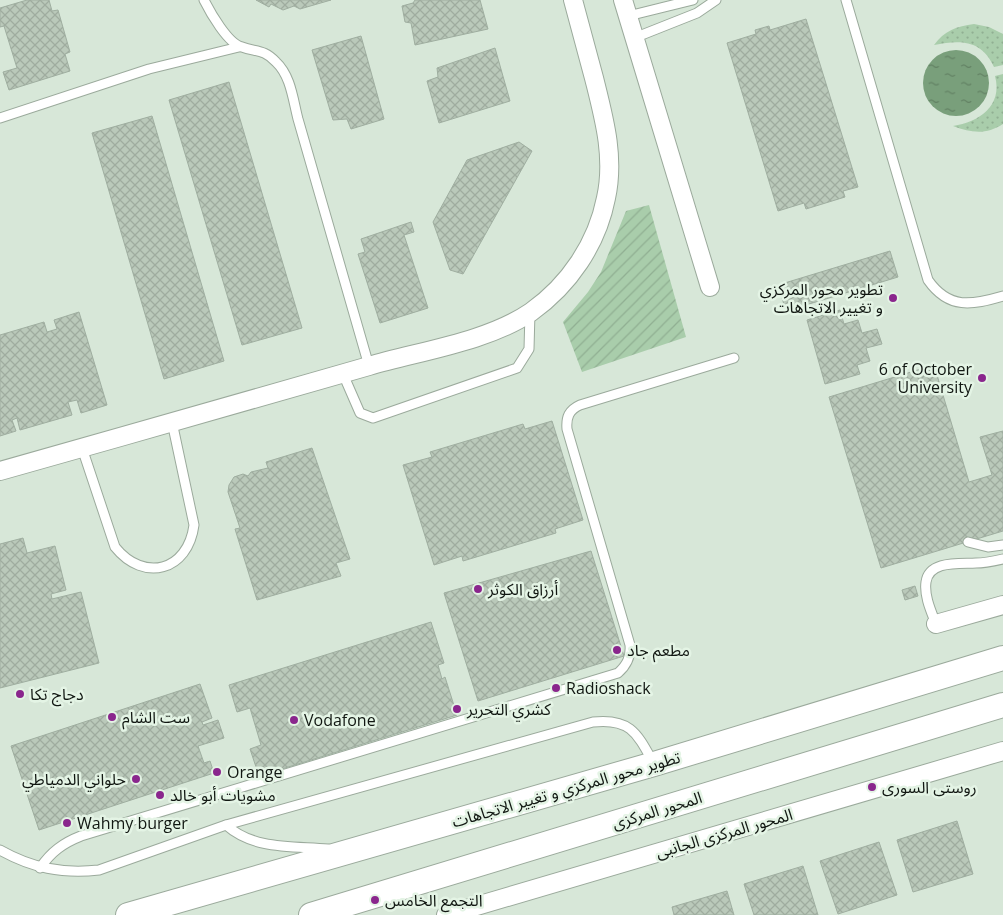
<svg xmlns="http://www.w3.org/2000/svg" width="1003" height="915" viewBox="0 0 1003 915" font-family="'Open Sans','Noto Sans Arabic',sans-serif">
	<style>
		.grass { fill: url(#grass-dots) }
		.garden { fill: url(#garden-furrows) }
		.water { fill: url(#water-ripples) }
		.building { fill: url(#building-cross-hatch); stroke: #9faea0 }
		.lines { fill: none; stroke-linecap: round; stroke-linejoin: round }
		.lane-casing { stroke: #9baa9c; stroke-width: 11 }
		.street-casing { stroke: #9baa9c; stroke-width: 20 }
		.secondary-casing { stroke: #9baa9c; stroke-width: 26 }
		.lane { stroke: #fff; stroke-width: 9 }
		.street { stroke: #fff; stroke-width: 18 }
		.secondary { stroke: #fff; stroke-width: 24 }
		.poi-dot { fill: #8a268d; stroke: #e4f4e5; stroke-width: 2 }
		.labels { text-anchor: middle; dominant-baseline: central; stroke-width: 5; stroke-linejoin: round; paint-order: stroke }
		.poi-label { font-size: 16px; fill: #111712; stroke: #e4f4e5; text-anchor: start }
		.street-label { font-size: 16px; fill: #111712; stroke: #e4f4e5 }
	</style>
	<defs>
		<pattern id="grass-dots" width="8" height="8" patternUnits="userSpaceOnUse" patternTransform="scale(1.25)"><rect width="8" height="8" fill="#a9cdab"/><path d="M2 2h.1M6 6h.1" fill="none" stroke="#90af92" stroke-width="1.8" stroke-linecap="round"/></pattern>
		<pattern id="garden-furrows" width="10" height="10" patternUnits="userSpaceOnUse" patternTransform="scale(1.25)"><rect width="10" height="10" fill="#a9cdab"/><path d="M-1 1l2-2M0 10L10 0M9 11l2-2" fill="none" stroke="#90af92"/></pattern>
		<pattern id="water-ripples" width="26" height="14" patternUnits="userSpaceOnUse" patternTransform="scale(1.25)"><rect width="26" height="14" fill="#799f7b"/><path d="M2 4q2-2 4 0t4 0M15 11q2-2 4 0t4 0" fill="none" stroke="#628163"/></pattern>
		<pattern id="building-cross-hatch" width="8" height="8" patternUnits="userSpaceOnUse" patternTransform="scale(1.25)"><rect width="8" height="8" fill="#bac9ba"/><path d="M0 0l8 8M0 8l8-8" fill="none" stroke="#9fac9f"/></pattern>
	</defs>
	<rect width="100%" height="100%" fill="#d7e7d8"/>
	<g class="grass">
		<path d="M974,24L989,27L1003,34V65L994,67C981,39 960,40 934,45C944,31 957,26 974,24Z"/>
		<path d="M1003,74V124C986,135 972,133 953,126C979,122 1003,106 995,76Z"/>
	</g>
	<path class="garden" d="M649,205L686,337L582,372L563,322L588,292L601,272L626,211Z"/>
	<circle class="water" cx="956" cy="83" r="33"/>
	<g class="building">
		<path d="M27,0H49L52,11L58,10L70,52L65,54L70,71L9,90L3,72L17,68L4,26L0,27V8Z"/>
		<path d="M256,0H331L300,9L294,6L283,10L271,4L269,7Z"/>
		<path d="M415,0H480L488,29L415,45L411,23L405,22L402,6L413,3Z"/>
		<path d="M806,19L858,187L843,191L845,197L806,209L804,203L778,211L727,43L756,34L755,30L769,26L770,30Z"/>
		<path d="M361,36L384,119L351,129L347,119L333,120L312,50Z"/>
		<path d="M495,48L510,101L439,123L427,81L438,77L437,68Z"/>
		<path d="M229,82L302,328L242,345L169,100Z"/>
		<path d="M152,116L224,361L164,379L92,133Z"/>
		<path d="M519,142L532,151L463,274L450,270L433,222L467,160Z"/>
		<path d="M411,222L414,232L404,235L428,308L380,323L358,254L365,252L361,239Z"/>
		<path d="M890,251L898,277L786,311L778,285Z"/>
		<path d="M840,310L844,324L858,320L862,333L877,329L882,344L866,348L870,361L857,365L860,374L825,384L807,320Z"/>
		<path d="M79,312L107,405L81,413L77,400L68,402L72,415L20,430L17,418L12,420L16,431L0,436V335L44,322L47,332L57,329L54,320Z"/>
		<path d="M934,365L969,482L992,475L980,437L1003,431V531L881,568L829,397Z"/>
		<path d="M552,421L583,520L555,529L556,533L463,561L462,556L434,565L403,465L432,457L430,452L523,424L525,429Z"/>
		<path d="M312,448L350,559L336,563L341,576L257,600L235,529L240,528L228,492L229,485L234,477L243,474L248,476L251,472L268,468L266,462Z"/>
		<path d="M23,538L27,553L55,546L66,590L51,594L52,599L81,592L99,663L0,688V544Z"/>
		<path d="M591,551L624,656L478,701L444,593Z"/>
		<path d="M915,586L918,596L905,600L902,590Z"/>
		<path d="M431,622L444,663L438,665L442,679L445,677L457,715L259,776L250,749L261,745L250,708L237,712L229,685Z"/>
		<path d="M200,684L212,718L202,722L203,725L218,720L224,738L198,746L204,763L210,761L214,773L39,830L11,746Z"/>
		<path d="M957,821L973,874L913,892L897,840Z"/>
		<path d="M879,842L897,895L838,914L820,861Z"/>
		<path d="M803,866L818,915H754L744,884Z"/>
		<path d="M727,891L734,915H674L672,907Z"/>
	</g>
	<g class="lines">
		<g class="lane-casing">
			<g id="lane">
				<path d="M204,0C210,12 228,44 242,47C256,52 264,49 276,62C291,76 293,100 298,119L369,366"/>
				<path d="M846,0L928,280C949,310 972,305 1003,296"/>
				<path d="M628,16L693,0"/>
				<path d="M634,38L697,13L716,0"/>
				<path d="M0,118L149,69L239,47"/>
				<path d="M343,374L360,413L373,418L517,368L529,349L530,312"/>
				<path d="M82,448L115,547C144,583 188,571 194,525L172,422"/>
				<path d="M968,542L988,547L1003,545"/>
				<path d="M936,624C931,611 924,596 926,582C929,560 960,564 976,563C985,563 994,561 1003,559"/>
				<path d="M226,825C254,850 292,846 328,849"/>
				<path d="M0,850C32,868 62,874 99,870L226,825L593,722C630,718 637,733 653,762"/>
				<path d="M40,868C51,852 63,843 81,836L618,673C627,665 631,657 630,645L567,429C566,417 569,410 580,405L734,358"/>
			</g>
		</g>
		<g class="street-casing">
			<g id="street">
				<path d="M623,0L710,287"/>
				<path d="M0,471C123,436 246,402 369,366C420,351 487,342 531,312C569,285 597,244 606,198C615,157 604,118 594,78C587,52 580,26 573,0"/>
				<path d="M936,624L1003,605"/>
				<path d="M446,915L1003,751"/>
			</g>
		</g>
		<g class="secondary-casing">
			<g id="secondary">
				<path d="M128,915L654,764L1003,658"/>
				<path d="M311,915L1003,705"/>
			</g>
		</g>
		<use href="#lane" class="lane"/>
		<use href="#street" class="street"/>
		<use href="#secondary" class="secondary"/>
	</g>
	<g class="poi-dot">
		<circle cx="893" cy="298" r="5"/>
		<circle cx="982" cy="378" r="5"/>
		<circle cx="478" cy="589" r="5"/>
		<circle cx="617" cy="650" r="5"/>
		<circle cx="556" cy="688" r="5"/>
		<circle cx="20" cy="694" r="5"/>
		<circle cx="457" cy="709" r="5"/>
		<circle cx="112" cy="717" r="5"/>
		<circle cx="294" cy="720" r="5"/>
		<circle cx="217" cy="772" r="5"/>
		<circle cx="136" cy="779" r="5"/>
		<circle cx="872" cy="787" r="5"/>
		<circle cx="160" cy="795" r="5"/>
		<circle cx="67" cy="823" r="5"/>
		<circle cx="375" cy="900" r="5"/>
	</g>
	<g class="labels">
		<g class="poi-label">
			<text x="883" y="289" text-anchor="end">تطوير محور المركزي<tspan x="883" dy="18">و تغيير الاتجاهات</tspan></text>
			<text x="972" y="369" text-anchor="end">6 of October<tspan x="972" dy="18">University</tspan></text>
			<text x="488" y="589">أرزاق الكوثر</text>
			<text x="627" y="650">مطعم جاد</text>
			<text x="566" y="688">Radioshack</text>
			<text x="30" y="694">دجاج تكا</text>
			<text x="467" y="709">كشري التحرير</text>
			<text x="122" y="717">ست الشام</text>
			<text x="304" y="720">Vodafone</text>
			<text x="227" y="772">Orange</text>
			<text x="126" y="779" text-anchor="end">حلواني الدمياطي</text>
			<text x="882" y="787">روستى السورى</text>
			<text x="170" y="795">مشويات أبو خالد</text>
			<text x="77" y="823">Wahmy burger</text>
			<text x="385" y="900">التجمع الخامس</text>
		</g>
		<g class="street-label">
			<text transform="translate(566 789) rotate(-16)">تطوير محور المركزي و تغيير الاتجاهات</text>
			<text transform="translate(657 810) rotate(-17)">المحور المركزى</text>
			<text transform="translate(724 833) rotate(-16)">المحور المركزى الجانبى</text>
		</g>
	</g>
</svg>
